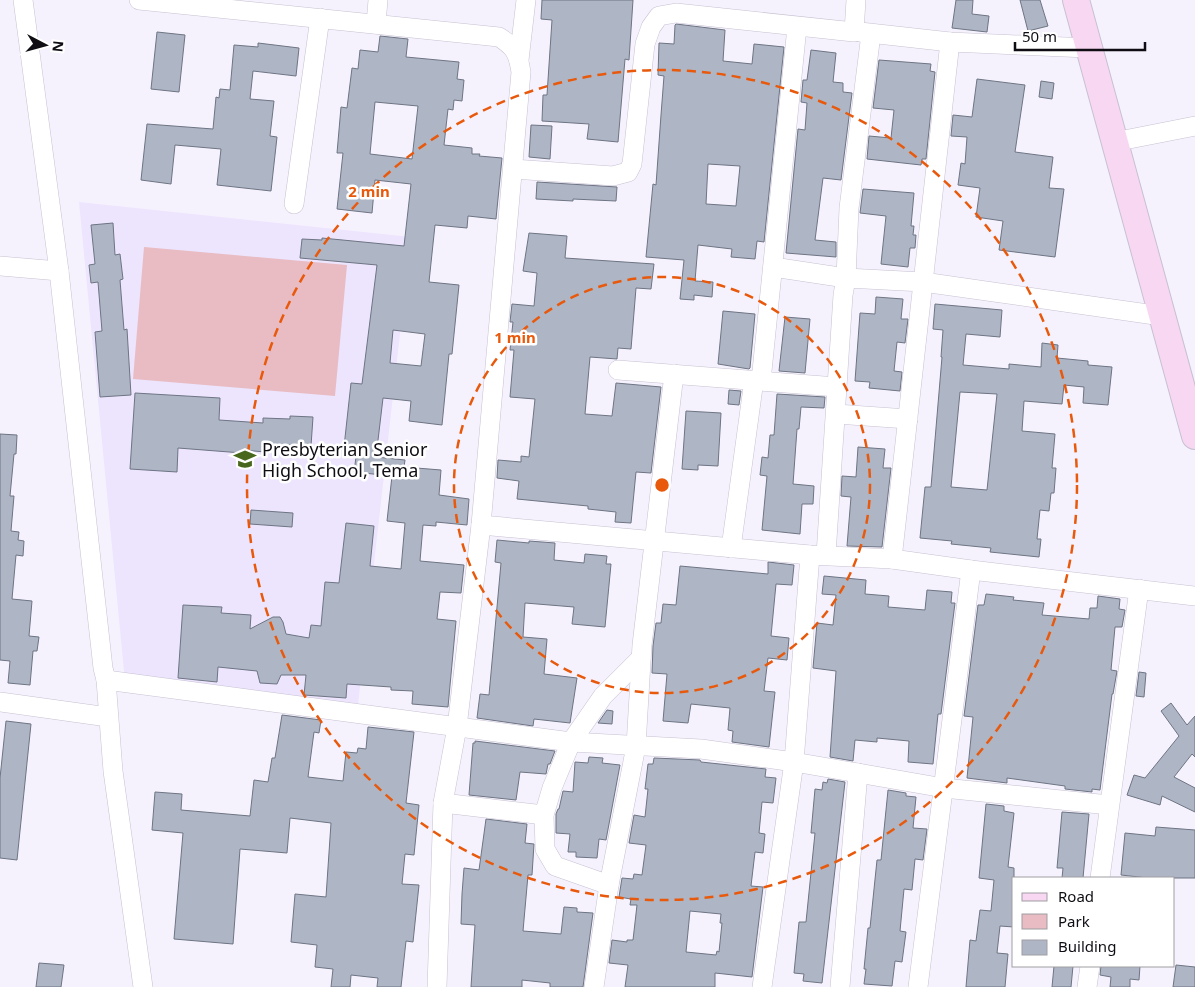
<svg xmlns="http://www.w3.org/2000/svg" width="1195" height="987" viewBox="0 0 1195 987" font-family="'Noto Sans',sans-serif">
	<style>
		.built { fill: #ede5fe }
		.green { fill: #e8bcc2 }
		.building { fill: #aeb6c6; stroke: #6d7483; fill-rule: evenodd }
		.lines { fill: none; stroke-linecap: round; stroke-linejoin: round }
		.street-casing { stroke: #c7c1d2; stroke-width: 20 }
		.secondary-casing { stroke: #c7c1d2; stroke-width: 28 }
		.street { stroke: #fff; stroke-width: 19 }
		.secondary { stroke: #f8d7f2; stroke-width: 26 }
		.ring { fill: none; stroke: #e8590c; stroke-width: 2.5; stroke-dasharray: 9 6 }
		.labels { text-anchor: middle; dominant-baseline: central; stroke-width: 5; stroke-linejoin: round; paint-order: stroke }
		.poi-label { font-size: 18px; fill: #0f0d13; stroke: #fff; text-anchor: start }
		.centre { fill: #e8590c; stroke: #fff; stroke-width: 2.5 }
		.ring-label { font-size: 15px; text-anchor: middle; font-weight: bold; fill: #e8590c; stroke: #fff; stroke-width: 5; stroke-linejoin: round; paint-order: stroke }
	</style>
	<rect width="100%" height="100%" fill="#f6f2fd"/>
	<path class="built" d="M79,202L411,237L358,705L125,682Z"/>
	<path class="green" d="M144,247L347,265L335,396L133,379Z"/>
	<g class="building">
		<path d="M542,0H633L629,60L625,59L618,142L587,139L589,124L542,121L543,95H547L552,20L541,19Z"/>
		<path d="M956,0H973L972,14L989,16L987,32L952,28Z"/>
		<path d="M1020,0H1040L1048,26L1028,31Z"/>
		<path d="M676,24L725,30L723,61L752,64L754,44L784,47L764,242L757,241L755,259L731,257L732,249L698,245L695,281L713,282L712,297L694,295V300L680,299L684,260L646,257L653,184L656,185L661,115L664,76L658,75L659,43L674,44L675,25ZM708,164L740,166L736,206L706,204Z"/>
		<path d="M157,32L185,35L179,92L151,89Z"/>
		<path d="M380,36L408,39L406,57L459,62L457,79L464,80L462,101L454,100L453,110L448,109L444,145L472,148V154H480L479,156L502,158L496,219L468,216L467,228L435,225L429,282L459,285L452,354H449L442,425L409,421L411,401L383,398L376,457L405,460L404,467L441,470L439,495L469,499L467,525L436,522V526L423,525L420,561L464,565L461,593L440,592L437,619L456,621L448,707L412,704L413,691L391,690V687L347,684L346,698L304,695L306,675H281L277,684L260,683L257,671L218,667L217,682L178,678L183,605L222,607L221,613L251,615L250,629L273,617H280L283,622L286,634L309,638L311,625L321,626L325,582L339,583L346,523L374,526L370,566L401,569L405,523L387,521L392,476L354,472L356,457L343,456L351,383L362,384L377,265L300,258L302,239L322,240V238L404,246L411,184L375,180L372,213L337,209L343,153H337L341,107L347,108L352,68L358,69L360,50L378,52ZM375,102L418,106L412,159L370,154ZM393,330L425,334L421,366L390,363Z"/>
		<path d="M258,43L299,48L296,76L253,71L250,99L274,101L270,136L277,137L271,191L217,185L221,149L175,145L171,184L141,180L147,124L213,129L216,97L219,98L220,89L230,90L234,45L258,47Z"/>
		<path d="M811,50L836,53L833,82L843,83V92L852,93L841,180L823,178L815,240L836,242V257L786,253L798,129L805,130L807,103L801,102L803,80H807Z"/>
		<path d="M879,60L931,64L930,71L935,72L926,159H922L921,165L867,159L869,136L891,138L894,110L873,108Z"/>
		<path d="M977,79L1025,85L1015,152L1053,157L1049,188L1064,189L1055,257L999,250L1003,221L976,217L980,188L958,185L961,163L965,164L967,137L951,136L953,115L972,117Z"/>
		<path d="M1041,81L1054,83L1052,99L1039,97Z"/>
		<path d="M531,125L552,126L550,159L529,157Z"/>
		<path d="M537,182L617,187L616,201L573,199V201L536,199Z"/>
		<path d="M863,189L914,193L911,226H914L913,235H916L915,248H910L908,267L881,264L886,216L860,213Z"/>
		<path d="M113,223L115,255L120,254L123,279L120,280L124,330L127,329L131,395L100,397L95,332L102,331L98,282L91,283L89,265L95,264L91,225Z"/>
		<path d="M529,233L567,236L565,258L654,264L651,289L636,288L631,349L618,348L617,359L590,357L585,414L612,416L616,383L661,387L651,473L636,472L631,523L615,522L616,512L588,509V506L517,499L519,481L497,478L498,460L521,462V456L529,457L535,399L510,397L514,350H510L513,322H510L512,304L534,306L537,273L523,271Z"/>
		<path d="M876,297L903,299L901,319H908L905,343L897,342L894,371L902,372L900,391L869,388L870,382L855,381L860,313L875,314Z"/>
		<path d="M935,304L1002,310L1000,337L966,334L963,365L1009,369V364L1041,367L1042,343L1058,345L1057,358L1088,361V365L1112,367L1108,405L1083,403L1084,387L1064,385L1062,404L1024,401L1022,431L1055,434L1052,468H1056L1054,493H1051L1049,511L1040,510L1037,539H1041L1039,557L990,552L991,548L951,544L952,541L920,538L925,487H931L942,357H941L943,330L933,329ZM960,392L997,394L987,490L951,487Z"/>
		<path d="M723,311L755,314L750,368L749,369L718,364Z"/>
		<path d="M785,317L810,319L805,373L779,371Z"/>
		<path d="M729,390L741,391L739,405L728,404Z"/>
		<path d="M135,393L220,398L219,420L263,423V418L290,419V416L313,417L311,446L289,445V449L266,448L265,452L243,450L242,453L178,448L177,472L130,469Z"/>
		<path d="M777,394L825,397L824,408L801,407L799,429H797L793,484L814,486L813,504H802L800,534L762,530L767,476L760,475L762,457L768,458L770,435H774Z"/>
		<path d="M686,411L721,413L718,466L698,465V470L682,469Z"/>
		<path d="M0,434L17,435L16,454H14L10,496H14L11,531L19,532L18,540L24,541L23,556L16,555L12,599L32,601L29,636L39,637L37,651H33L30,685L8,683L10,661L0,660Z"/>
		<path d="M858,447L885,449L883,468H891L882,547L847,546L851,497L841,496L842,476L856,477Z"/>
		<path d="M251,510L293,513L292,527L250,524Z"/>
		<path d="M497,540L529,543V541L555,543L554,560L584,563L585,554L607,556L606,564H611L605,627L572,624L574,607L525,603L523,637L547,639L544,674L577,678L570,723L534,719L533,726L477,718L480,694L489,695L501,563L495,562Z"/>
		<path d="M768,562L794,565L792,585L776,584L771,636L789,638L787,660L768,658L764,691L775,692L769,747L732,742L733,731L728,730L730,708L691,704L688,723L663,721L667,674L652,673L653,646L656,623H661L663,604L676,605L680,566L768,574Z"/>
		<path d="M824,576L866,580L865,594L889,596L888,607L925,610L927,590L952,592L951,603H955L941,714H938L933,764L908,762L909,741L877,738V742L855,740L853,761L830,757L836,671L813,668L817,623L833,625L836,595L822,594Z"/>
		<path d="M986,594L1014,597L1013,600L1044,603L1042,615L1089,619L1090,608H1097L1098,596L1120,599L1119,609L1125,610L1122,627H1115L1111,670L1117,671L1113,694H1112L1100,790L1092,789V792L1065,789V786L1007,778V783L967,778L973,717L964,716L978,605H984Z"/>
		<path d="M1139,672L1146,673L1144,697L1136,696Z"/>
		<path d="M1171,703L1187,725L1195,716V757L1192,754L1174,777L1195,788V812L1162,796L1160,805L1127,795L1134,775L1145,778L1179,736L1161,711Z"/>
		<path d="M607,710L613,711L612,724L598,723Z"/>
		<path d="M282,715L321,720L319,733L314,732L308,777L343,781L346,752L357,753L358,748L366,749L368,727L414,732L406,803L419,805L414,855L405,854L402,884L419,885L413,942L406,941L401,987H377L378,978L351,975L350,987H331L333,969L315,967L317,945L291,942L295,894L326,897L331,823L290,818L287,853L240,849L233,944L174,939L183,833L152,830L155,792L182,794L181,810L250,816L254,780L268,782L272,758H275Z"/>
		<path d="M6,721L31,724L17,860L0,858V778Z"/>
		<path d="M475,741L555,751L550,764H548L546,774L520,772L516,800L469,795L473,743H475Z"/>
		<path d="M589,757L603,758L602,763L620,765L606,840L599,839L597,858L576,857V852H568L570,834L556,833V814L558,809H559L563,791L573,792L575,762L588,763Z"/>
		<path d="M654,758L700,760L701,762L766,769L765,777L776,778L773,803L762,802L759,833L765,834L763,853L755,852L751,886L763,887L752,977L715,973V987H625L628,965L609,963L612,940L627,942V940H633L637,905H630L631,899L619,897L622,878L633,879L634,874L642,875L646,845L629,843L634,815L645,817L648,789H645L648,764H653ZM690,911L721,914L720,923H722L719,952L717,951L716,955L686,952Z"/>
		<path d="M828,779L845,782L822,983L803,981L804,974L794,973L799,922H806L815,833H811L815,789L822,790L823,782L827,783Z"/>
		<path d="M888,790L906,793V796L916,797L913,828L927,829L923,860L915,859L912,890L904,889L900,931L906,932L902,962L895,961L892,986L864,984L866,969H864L868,928H870L877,860H881Z"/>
		<path d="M986,804L1004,806V811L1014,813L1008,867L1014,868V927L1000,926L997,953L1008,954L1005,987H966L970,940L976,941L980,910L991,911L994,880L979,878Z"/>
		<path d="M1062,812L1089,814L1083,878H1062L1063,868H1057Z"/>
		<path d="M486,819L527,824L525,843L534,844L532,875H528L523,931L561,934L564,907L577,908V912L593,913L583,987H550V983L522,980V987H471L475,925L461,924L462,894L464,868L479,870Z"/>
		<path d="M1156,827L1195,830V878H1148L1121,875L1125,833L1155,836Z"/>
		<path d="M39,963L64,965L61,987H36Z"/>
		<path d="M1176,965L1195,967V987H1173Z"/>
		<path d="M1054,966H1073L1071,987H1052Z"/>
		<path d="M1101,966H1140L1139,980L1130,979V987H1110L1111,977L1100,975Z"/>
	</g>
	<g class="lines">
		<g class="street-casing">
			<g id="street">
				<path d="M23,0L59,271L103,668L106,680L113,771L143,987"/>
				<path d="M139,0L499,37C515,47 518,53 521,72L481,525L810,555L892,559L971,570L1195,596"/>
				<path d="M376,24L378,0"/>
				<path d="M860,32L950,42L1088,48"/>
				<path d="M519,60L526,0"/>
				<path d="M1114,142L1195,126"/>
				<path d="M513,169L613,176L628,172L632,164L645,44L651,27L659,16L676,13L854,32L856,0"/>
				<path d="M294,204L320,18"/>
				<path d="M0,266L59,271"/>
				<path d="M773,267L846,278L923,282L1162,316"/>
				<path d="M618,370L837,387"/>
				<path d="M761,381L797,27"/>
				<path d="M836,414L908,419"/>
				<path d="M731,548L754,380"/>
				<path d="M826,555L843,295L846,278L849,208L871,34"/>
				<path d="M892,559L950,42"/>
				<path d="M106,680L571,742L701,749L794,762L944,788L1109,805"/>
				<path d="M0,702L108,717"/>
				<path d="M443,803L544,815"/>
				<path d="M1100,878L1139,589"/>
				<path d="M609,885L636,746L642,645L674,374"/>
				<path d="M437,987L443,803L457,727L481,525"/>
				<path d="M594,987L609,885L555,866L545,849L544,815L552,788L571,742L603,696L641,658"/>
				<path d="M762,987L794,762L810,555"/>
				<path d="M840,987L858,773"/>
				<path d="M918,987L971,570"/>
				<path d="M1087,987L1090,966"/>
			</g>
		</g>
		<g class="secondary-casing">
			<path id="secondary" d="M1076,0L1195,436"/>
		</g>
		<use href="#street" class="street"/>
		<use href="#secondary" class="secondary"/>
	</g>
	<g class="ring">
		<circle cx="662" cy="485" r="208"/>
		<circle cx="662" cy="485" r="415"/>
	</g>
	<defs>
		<g id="school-bare" transform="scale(1.725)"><path d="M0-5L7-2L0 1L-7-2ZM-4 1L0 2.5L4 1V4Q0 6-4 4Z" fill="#47671c" stroke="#fff" stroke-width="2.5" paint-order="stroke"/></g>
	</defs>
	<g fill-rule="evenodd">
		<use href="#school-bare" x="245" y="459"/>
	</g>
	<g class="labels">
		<g class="poi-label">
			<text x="262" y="449">Presbyterian Senior<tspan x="262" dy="21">High School, Tema</tspan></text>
		</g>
	</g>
	<circle cx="662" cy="485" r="8" class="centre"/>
	<g class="ring-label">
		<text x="369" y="197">2 min</text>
		<text x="515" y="343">1 min</text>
	</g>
	<rect x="1012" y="877" width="162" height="90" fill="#ffffff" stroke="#9f9ea1"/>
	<rect x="1022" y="893" width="25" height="8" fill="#f8d7f2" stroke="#9f9ea1"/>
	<text x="1058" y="902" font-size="15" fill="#0f0d13">Road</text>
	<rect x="1022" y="914" width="25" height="15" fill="#e8bcc2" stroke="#9f9ea1"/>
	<text x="1058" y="927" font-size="15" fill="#0f0d13">Park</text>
	<rect x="1022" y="940" width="25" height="15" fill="#aeb6c6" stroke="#9f9ea1"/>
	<text x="1058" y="952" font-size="15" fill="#0f0d13">Building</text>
	<g transform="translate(45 45) rotate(96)" stroke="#ffffff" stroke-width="4" paint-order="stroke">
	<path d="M0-4L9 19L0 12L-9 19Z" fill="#0f0d13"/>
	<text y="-8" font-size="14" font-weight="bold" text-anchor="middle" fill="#0f0d13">N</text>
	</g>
	<path d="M1015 42v8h130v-8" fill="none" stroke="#0f0d13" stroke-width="2.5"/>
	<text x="1022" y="42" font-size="15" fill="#0f0d13" stroke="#ffffff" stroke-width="4" paint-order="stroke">50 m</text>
</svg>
